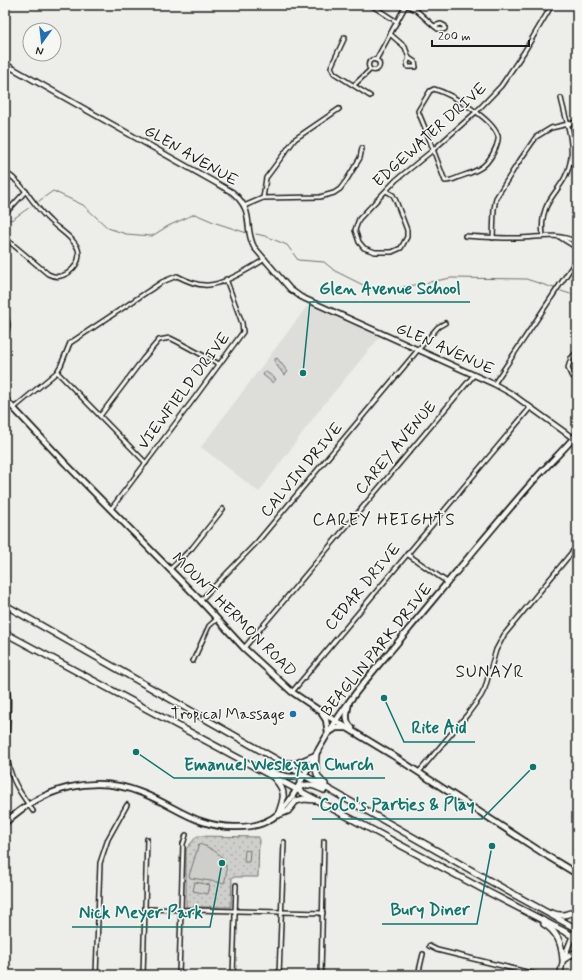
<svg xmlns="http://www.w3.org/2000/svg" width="582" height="980" viewBox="0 0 582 980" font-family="Mynerve,sans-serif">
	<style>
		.built { fill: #ddddda }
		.park { fill: url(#park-dots); stroke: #757574 }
		.pitch { fill: #cececb; stroke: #757574 }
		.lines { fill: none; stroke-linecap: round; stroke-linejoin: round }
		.stream { stroke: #6f6f6d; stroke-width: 1 }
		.minor-casing { stroke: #1c1c1c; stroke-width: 6 }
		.tertiary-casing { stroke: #1c1c1c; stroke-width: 7 }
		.secondary-casing { stroke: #1c1c1c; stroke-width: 8 }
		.primary-casing { stroke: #1c1c1c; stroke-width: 8 }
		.minor { stroke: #f6f6f2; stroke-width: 3 }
		.tertiary { stroke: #f6f6f2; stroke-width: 4 }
		.secondary { stroke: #f6f6f2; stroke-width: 4.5 }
		.primary { stroke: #f6f6f2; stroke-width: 5 }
		.poi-dot { fill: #1f6fb2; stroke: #f6f6f2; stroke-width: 1.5 }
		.labels { text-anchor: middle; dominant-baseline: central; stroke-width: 3; stroke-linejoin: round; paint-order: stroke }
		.street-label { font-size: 16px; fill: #1c1c1c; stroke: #f6f6f2 }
		.poi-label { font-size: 16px; fill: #1c1c1c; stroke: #f6f6f2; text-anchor: end }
		.neighbourhood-label { font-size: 17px; letter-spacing: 1px; fill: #1c1c1c; stroke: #f6f6f2 }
		.leader { fill: none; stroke: #0f766e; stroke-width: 1.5 }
		.callout-dot { fill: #0f766e; stroke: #f6f6f2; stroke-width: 1.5 }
		.callout-label { font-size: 17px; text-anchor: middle; font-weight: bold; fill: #0f766e; stroke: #f6f6f2; stroke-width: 3; stroke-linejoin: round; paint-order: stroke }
	</style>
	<defs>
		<pattern id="park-dots" width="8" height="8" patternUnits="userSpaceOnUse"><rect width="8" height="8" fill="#cececb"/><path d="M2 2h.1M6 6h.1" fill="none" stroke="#b0b0ae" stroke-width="1.8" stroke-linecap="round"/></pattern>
	</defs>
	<rect width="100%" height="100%" fill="#edede9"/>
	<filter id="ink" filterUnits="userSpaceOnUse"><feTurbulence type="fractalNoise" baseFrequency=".025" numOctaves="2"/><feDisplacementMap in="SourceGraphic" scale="8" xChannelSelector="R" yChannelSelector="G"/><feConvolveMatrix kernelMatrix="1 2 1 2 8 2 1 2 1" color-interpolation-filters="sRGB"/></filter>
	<g filter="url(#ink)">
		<path class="built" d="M308,305L380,337L320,409L259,492L201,447Z"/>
		<g class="park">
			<path d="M277,358L288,372L286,374L284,375L275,363V359Z"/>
			<path d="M265,371L276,379L273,383L263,375Z"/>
			<path d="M197,836L259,837L258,877H232L231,907H186V849Z"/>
		</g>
		<g class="pitch">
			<path d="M199,844C218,850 232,861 224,883L191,878L189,876Z"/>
			<path d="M245,850L250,851L249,862H244Z"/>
			<path d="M195,882L210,885L208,894L193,891Z"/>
		</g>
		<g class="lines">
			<g class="stream">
				<path d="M39,201L53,191L83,205L108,228L126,234L152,236L168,226L195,214L216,223L247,233"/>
				<path d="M5,221L13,219L30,207"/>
				<path d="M256,234L265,236L287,245L298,260L324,262L335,271L377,292L451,278L526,279L554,288"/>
				<path d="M561,291L577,296"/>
			</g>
			<g class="minor-casing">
				<g id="minor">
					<path d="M371,5L397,22"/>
					<path d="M406,5L416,10L434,26L441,24L445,26V29L443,30L438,29L434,26"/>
					<path d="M390,34L405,47L409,58L415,62L416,67H408L407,63L409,58"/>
					<path d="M345,37L331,67L334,73L370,96"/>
					<circle cx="374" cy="65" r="5.5"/>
					<path d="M376,60L406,5"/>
					<path d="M354,85L370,70"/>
					<path d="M434,89C451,94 492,118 498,136C499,139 497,144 496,147C488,166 480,170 462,176C456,178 452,181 445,181L425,128L418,111L430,91Z"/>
					<path d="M5,172C25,184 33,206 50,221C58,229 74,238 78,249C81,259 76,267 68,273C61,277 56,278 48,274L5,238"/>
					<path d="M386,191L393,195L396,201L407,230V237L401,248L392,252H375L364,248L359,242L355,230L359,219L396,180L433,150L476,112L501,86L524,52L552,5"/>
					<path d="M263,198L266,178L295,139L339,109"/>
					<path d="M244,206L263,198L320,197L334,193L340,189L346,181L360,158L362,148"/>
					<path d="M5,214L26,191"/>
					<path d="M465,236C481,237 497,238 512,238C537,239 553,231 577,242"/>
					<path d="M543,236C538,197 564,193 570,163C575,143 565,117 561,98"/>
					<path d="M493,238L494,209L496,198L516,166L536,137L551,128L577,122"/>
					<path d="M561,238L577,248"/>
					<path d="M5,315C9,322 9,328 5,335"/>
					<path d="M577,352L571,358L568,368L571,375L577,380"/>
					<path d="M57,372L146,463"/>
					<path d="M494,384L577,259"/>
					<path d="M14,408L57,372L61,365L70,343L162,282L177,276C185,280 195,285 204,285C220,287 251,268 265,259"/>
					<path d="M100,416L143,359L159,340L170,338L178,342L219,364"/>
					<path d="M111,509L196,396L243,332L242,323L226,279"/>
					<path d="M407,554L447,582"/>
					<path d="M170,569L192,548L223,509"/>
					<path d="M200,601L258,541L418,350L438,327L445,323"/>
					<path d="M244,648L474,375"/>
					<path d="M193,661L209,626L217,619"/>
					<path d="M5,677C14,707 1,740 10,770C14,785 24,798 33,811"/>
					<path d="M292,692L530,408"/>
					<path d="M419,772L467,715L481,696L485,688L496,650L504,635L577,546"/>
					<path d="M146,909L323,913"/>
					<path d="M429,946L437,950L539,975"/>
					<path d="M96,975L100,863L108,839L127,805"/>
					<path d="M143,975L147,839"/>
					<path d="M179,975L183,844L186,835"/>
					<path d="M233,975L236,885"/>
					<path d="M279,975L284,842"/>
					<path d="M321,975L324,841"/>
					<path d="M371,975V973"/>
					<path d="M418,975L423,954"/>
				</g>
			</g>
			<g class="tertiary-casing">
				<g id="tertiary">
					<path d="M5,64L232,192C256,212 243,226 254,247L290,289L301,297L494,384L512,394L577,441"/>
					<path d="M560,975L563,960L577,925"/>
				</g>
			</g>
			<g class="secondary-casing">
				<g id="secondary">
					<path d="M5,399L65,463L197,597L244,648L292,692L326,715L392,755L549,857L577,874"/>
					<path d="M349,703C347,712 344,721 352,728"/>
					<path d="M322,714L326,720L328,733"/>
					<path d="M330,732L336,728H347"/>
					<path d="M5,823C42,788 94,773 142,793C176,806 197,828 237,827C247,827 258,826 267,821C287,812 297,788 307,770C319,749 330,728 344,709C363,681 387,656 408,630C448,582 488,533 529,486C544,468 562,452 577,434"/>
				</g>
			</g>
			<g class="primary-casing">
				<g id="primary">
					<path d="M5,605L513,894L577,929"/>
					<path d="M5,633L488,892L577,938"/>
					<path d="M286,763L295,764L316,755C315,766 315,778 325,784"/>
					<path d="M268,771C280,775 292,780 304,775"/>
					<path d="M275,779C287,792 284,799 278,815"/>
					<path d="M296,789C307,782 313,785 324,790"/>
					<path d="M278,815L288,811L296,801L304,799L315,800"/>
					<path d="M552,913C560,917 570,915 577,909"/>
					<path d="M544,924C558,932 562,945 563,960L577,951"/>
				</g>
			</g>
			<use href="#minor" class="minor"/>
			<use href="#tertiary" class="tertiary"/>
			<use href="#secondary" class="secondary"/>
			<use href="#primary" class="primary"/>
		</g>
	</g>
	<circle class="poi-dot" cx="293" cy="714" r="4"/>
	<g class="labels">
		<g class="street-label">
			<text transform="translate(430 135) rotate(-42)">EDGEWATER DRIVE</text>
			<text transform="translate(191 156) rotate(30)">GLEN AVENUE</text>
			<text transform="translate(445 349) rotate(24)">GLEN AVENUE</text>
			<text transform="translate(184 391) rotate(-53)">VIEWFIELD DRIVE</text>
			<text transform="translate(396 448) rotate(-50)">CAREY AVENUE</text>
			<text transform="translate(302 470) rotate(-50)">CALVIN DRIVE</text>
			<text transform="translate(363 587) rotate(-50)">CEDAR DRIVE</text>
			<text transform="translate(234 615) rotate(45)">MOUNT HERMON ROAD</text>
			<text transform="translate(377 650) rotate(-51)">BEAGLIN PARK DRIVE</text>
		</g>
		<g class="poi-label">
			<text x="285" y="714">Tropical Massage</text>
		</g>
		<g class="neighbourhood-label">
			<text x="384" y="520">CAREY HEIGHTS</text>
			<text x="490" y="672">SUNAYR</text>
		</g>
	</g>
	<path class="leader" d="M303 373L310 302H470M384 698L404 742H475M136 752L174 778H385M533 767L482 819H312M492 846L477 924H382M222 863L210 927H72"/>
	<g class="callout-dot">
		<circle cx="303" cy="373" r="4"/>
		<circle cx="384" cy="698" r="4"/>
		<circle cx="136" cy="752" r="4"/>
		<circle cx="533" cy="767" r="4"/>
		<circle cx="492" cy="846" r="4"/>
		<circle cx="222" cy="863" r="4"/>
	</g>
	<g class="callout-label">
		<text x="390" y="294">Glen Avenue School</text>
		<text x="439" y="733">Rite Aid</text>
		<text x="279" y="770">Emanuel Wesleyan Church</text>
		<text x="397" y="810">CoCo's Parties &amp; Play</text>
		<text x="430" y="915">Bury Diner</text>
		<text x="141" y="918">Nick Meyer Park</text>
	</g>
	<rect width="582" height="980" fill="none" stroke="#f6f6f2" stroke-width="20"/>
	<rect x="10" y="10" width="562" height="960" fill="none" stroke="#1c1c1c" stroke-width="1.5" filter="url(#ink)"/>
	<g transform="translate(42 42) rotate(195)"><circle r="19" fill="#f6f6f2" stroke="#9f9f9c"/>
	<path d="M0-3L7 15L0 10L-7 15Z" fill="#1f6fb2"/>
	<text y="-6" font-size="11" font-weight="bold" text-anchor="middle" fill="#1c1c1c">N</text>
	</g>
	<path d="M432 40v6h97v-6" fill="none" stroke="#1c1c1c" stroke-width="2"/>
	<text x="438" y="40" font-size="12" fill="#1c1c1c" stroke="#f6f6f2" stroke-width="3" paint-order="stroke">200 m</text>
</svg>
